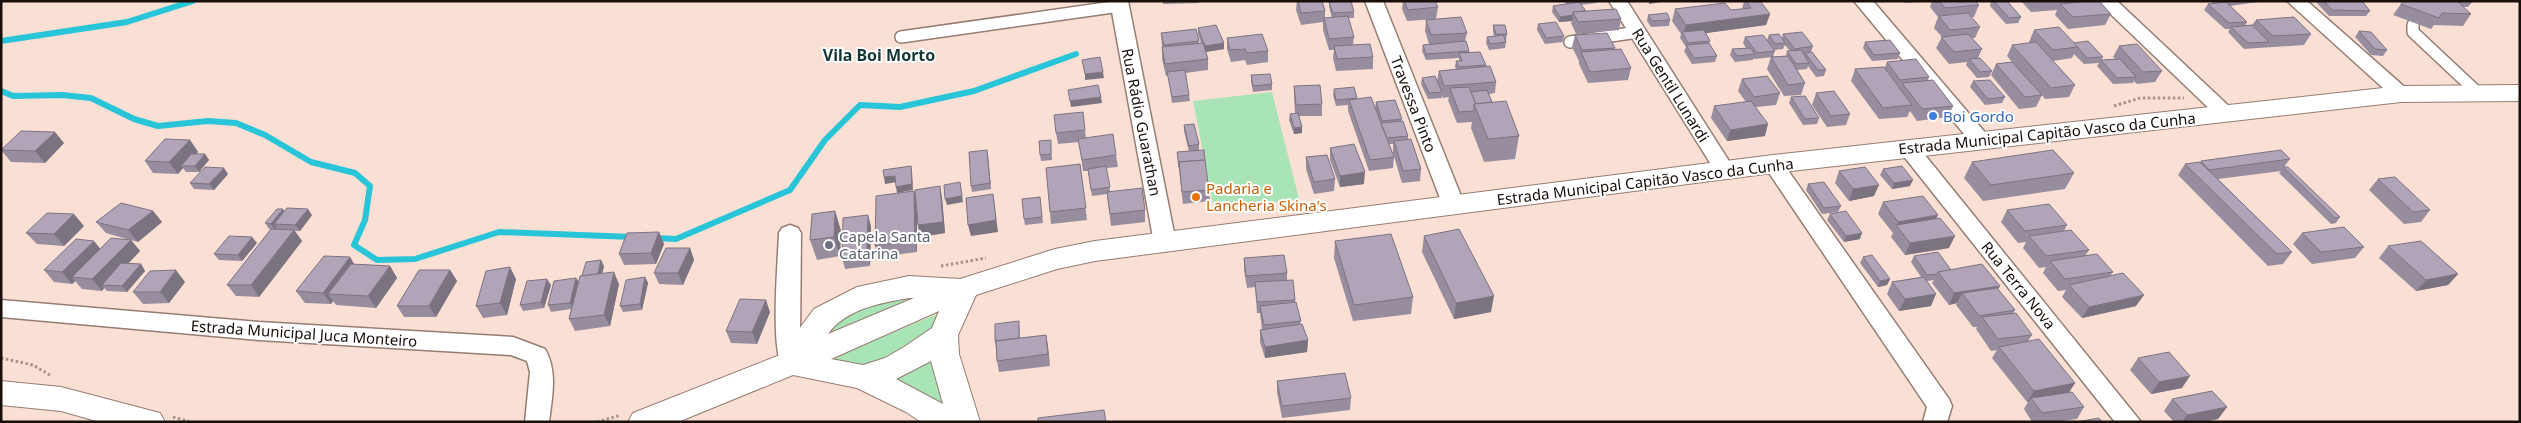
<svg xmlns="http://www.w3.org/2000/svg" width="2521" height="423" viewBox="0 0 2521 423" font-family="'Noto Sans',sans-serif">
	<style>
		.green { fill: #a9e4b6 }
		.lines { fill: none; stroke-linecap: round; stroke-linejoin: round }
		.stream { stroke: #28c5d9; stroke-width: 6 }
		.service-casing { stroke: #957d73; stroke-width: 14 }
		.minor-casing { stroke: #957d73; stroke-width: 3 }
		.tertiary-casing { stroke: #957d73; stroke-width: 2 }
		.path { stroke: #a7938a; stroke-width: 3; stroke-dasharray: 2.5 2.5; stroke-linecap: butt }
		.service { stroke: #fff; stroke-width: 11 }
		.minor { fill: #fff; fill-rule: evenodd }
		.tertiary { fill: #fff; fill-rule: evenodd }
		.wall { fill: #988d9e }
		.shaded-wall { fill: #7c7381 }
		.building { fill: #b1a4b8; stroke: #7c7381 }
		.shop-dot { fill: #3f7fe0; stroke: #fff; stroke-width: 2 }
		.food-dot { fill: #e8710a; stroke: #fff; stroke-width: 2 }
		.worship-dot { fill: #6b7280; stroke: #fff; stroke-width: 2 }
		.labels { text-anchor: middle; dominant-baseline: central; stroke-width: 4; stroke-linejoin: round; paint-order: stroke }
		.street-label { font-size: 15px; fill: #180f0b; stroke: #fff }
		.shop-label { font-size: 15px; fill: #366cbe; stroke: #fff; text-anchor: start }
		.food-label { font-size: 15px; fill: #c56008; stroke: #fff; text-anchor: start }
		.worship-label { font-size: 15px; fill: #5b616d; stroke: #fff; text-anchor: start }
		.neighbourhood-label { font-size: 16px; font-weight: bold; fill: #153734; stroke: #fff }
	</style>
	<rect width="100%" height="100%" fill="#fadfd4"/>
	<g class="green">
		<path d="M1272,92L1299,199L1214,209L1193,101Z"/>
		<path d="M918,297L824,336V327L869,301Z"/>
		<path d="M937,314C937,321 936,330 930,335C917,347 885,362 867,364C855,365 844,362 833,358Z"/>
		<path d="M933,352L953,414L889,376Z"/>
	</g>
	<g class="lines">
		<g class="stream">
			<path d="M1,41L127,22L193,1"/>
			<path d="M1,91L13,96L62,95L91,98L134,119L158,126L208,121L236,123L265,135L311,162L355,173L370,186L365,220L354,245L377,260L415,259L499,232L633,237"/>
			<path d="M655,238L676,239L790,190L825,140L860,105L900,107L974,91L1076,54"/>
		</g>
		<g class="service-casing">
			<g id="service">
				<path d="M2413,25V32L2478,93"/>
				<path d="M901,37L1120,6"/>
				<path d="M1570,42L1638,32"/>
			</g>
		</g>
		<g class="minor-casing">
			<g id="minor">
				<path d="M1110,1H1128L1176,243L1173,248L1165,251L1157,248L1154,243Z"/>
				<path d="M1365,1H1383L1465,206L1461,211L1454,213L1447,211L1443,206Z"/>
				<path d="M1609,1H1627L1734,169L1731,174L1724,176L1717,174Z"/>
				<path d="M1854,1H1873L1988,136L1991,141L1988,146L1981,148L1974,146Z"/>
				<path d="M2097,1H2117L2233,110L2236,114L2233,118L2226,120L2219,118Z"/>
				<path d="M2287,1H2307L2408,90L2411,94L2408,98L2401,100L2394,98Z"/>
				<path d="M1909,142L1916,144L2141,422H2115L1902,154L1899,149L1902,144Z"/>
				<path d="M1773,157L1780,159L1949,399L1952,406L1947,422H1923L1927,407L1763,164L1766,159Z"/>
				<path d="M790,225L798,228L801,233L800,339L803,363L799,369L791,372L783,369C770,347 778,263 779,233L782,228Z"/>
				<path d="M1,300L259,322L513,337L545,349C558,372 552,397 549,422H525L530,372L527,361L511,355L259,340L1,317Z"/>
			</g>
		</g>
		<g class="tertiary-casing">
			<g id="tertiary">
				<path d="M2520,85V101L2401,102L1773,173L1095,261L1057,269L976,295L958,335L959,354L980,422H921L906,412L857,388L793,375L678,422H628L633,413L780,355L814,309L857,287L909,276L960,279L1055,249L1095,241L1773,155L2401,86ZM909,298H914L828,334C846,309 880,303 909,298ZM939,311L932,328L904,347L885,358L863,365L831,359ZM931,361L943,404L896,379Z"/>
				<path d="M1,381L61,387L160,413L165,422H100L61,411L1,405Z"/>
			</g>
		</g>
		<g class="path">
			<path d="M2114,106L2140,98H2184"/>
			<path d="M941,266L986,258"/>
			<path d="M1,358L33,365L50,375"/>
			<path d="M173,417L191,422"/>
			<path d="M597,422L621,415"/>
		</g>
		<use href="#service" class="service"/>
		<use href="#minor" class="minor"/>
		<use href="#tertiary" class="tertiary"/>
	</g>
	<g class="wall">
		<path d="M1163,1H1199V3L1163,4Z"/>
		<path d="M1297,1H1322L1325,11V18H1332L1329,7V2L1354,12V18H1348L1354,37L1353,45L1373,57V69L1336,71L1333,58L1334,50H1329L1323,30V22L1301,25L1296,10Z"/>
		<path d="M1403,1H1435L1438,7L1436,19L1407,21L1402,9Z"/>
		<path d="M1564,1H1597L1596,3L1581,5L1586,11L1621,19L1619,30L1576,34L1571,23L1572,21L1559,22L1552,12L1553,6L1566,4Z"/>
		<path d="M1744,1H1760L1770,14L1766,25L1706,33L1710,41L1709,44L1717,56L1715,62L1692,64L1684,51L1686,47L1680,38L1681,34L1672,21L1675,9L1731,10L1742,9Z"/>
		<path d="M1904,1H1929L1905,3Z"/>
		<path d="M1932,1H1975L1979,5L1974,17H1971L1980,27L1975,38H1972L1982,49L1978,58L1992,71L1989,77L1977,78L1966,65L1967,62L1949,64L1936,48L1942,37L1934,28L1938,17L1930,7Z"/>
		<path d="M1991,1H2007L2021,17L2018,23L2006,24L1990,6Z"/>
		<path d="M2021,1H2099L2111,14L2105,25L2068,29L2055,15L2057,10L2031,12Z"/>
		<path d="M2210,1H2258V2L2230,6L2247,22L2245,26L2252,25L2256,20L2311,34L2304,45L2244,49L2228,32L2230,29H2225L2204,10L2208,4L2213,3Z"/>
		<path d="M2315,1H2362L2370,11L2366,16H2329Z"/>
		<path d="M2403,1H2473L2468,7H2463L2471,14L2463,26L2434,25L2431,29L2393,15Z"/>
		<path d="M1648,15L1670,20L1669,26L1651,27L1647,21Z"/>
		<path d="M1426,20L1467,33L1465,41L1469,51V53L1486,65V67L1496,82L1495,93L1489,94L1492,102L1519,136L1515,159L1484,162L1471,128L1472,122L1457,123L1448,100L1449,97L1443,98L1442,95V98L1428,99L1421,84L1422,78L1437,81L1439,71L1456,69L1455,67L1456,61H1459V58L1426,60L1422,51L1423,45L1429,44L1425,31Z"/>
		<path d="M1538,24L1564,36L1563,42L1545,44L1537,30Z"/>
		<path d="M1493,25L1507,34L1506,40H1505L1506,42L1505,48L1489,50L1486,43L1487,37L1494,36L1493,31Z"/>
		<path d="M1198,28L1224,43V49L1206,52L1208,59V70L1185,73L1189,95L1190,101L1172,103L1168,75L1166,76L1162,59V47L1161,33L1196,29L1199,43H1201L1198,34Z"/>
		<path d="M2034,30L2074,43L2103,57L2101,60L2115,59L2113,57L2119,46L2162,71L2155,82L2137,84L2134,81L2133,83L2113,84L2097,66L2099,63L2084,64L2074,54L2072,58L2053,61L2075,85L2069,97L2045,99L2042,95L2036,107L2019,109L1991,75L1996,64L2012,62L2007,56L2012,45L2030,43L2029,42Z"/>
		<path d="M2359,31L2387,50L2383,56L2371,55L2355,37Z"/>
		<path d="M1783,34L1813,46L1811,52L1826,70L1824,76L1816,77L1808,66L1807,69L1797,70L1805,83L1801,95L1784,96L1767,69L1771,57L1786,56L1787,51H1790L1785,45L1783,49L1774,50L1775,51L1773,57L1755,59L1754,58L1753,60L1735,62L1730,55L1732,49L1746,48L1743,43L1745,37L1767,40L1769,35L1782,38Z"/>
		<path d="M1575,35L1615,48L1614,49L1631,68L1628,80L1588,83L1579,64V61L1572,47Z"/>
		<path d="M1227,38L1268,51V62L1247,65L1245,60L1231,62L1227,49Z"/>
		<path d="M1865,42L1900,53L1898,59L1872,61L1863,48Z"/>
		<path d="M1887,62L1929,77L1928,80L1953,106L1948,117L1917,121L1910,111L1907,117L1879,119L1851,81L1855,69L1885,67Z"/>
		<path d="M1251,75L1272,84V90L1253,92L1251,81Z"/>
		<path d="M1742,79L1780,93L1776,105L1756,107L1765,136L1727,141L1711,118L1714,106L1746,102L1738,91Z"/>
		<path d="M1973,81L2005,97L2002,103L1985,105L1970,87Z"/>
		<path d="M1294,86L1322,104V116H1299L1302,127V133L1294,134L1289,120L1290,114L1295,113L1294,97Z"/>
		<path d="M1334,89L1357,99L1375,108L1376,102L1402,119L1401,121L1408,136V140L1421,169L1420,181L1402,183L1393,153V144H1389L1394,157L1393,168L1369,171L1348,111V105L1336,106L1333,95Z"/>
		<path d="M1816,93L1850,114L1846,125L1827,127L1812,105Z"/>
		<path d="M1791,97L1819,118L1817,124L1803,125L1789,103Z"/>
		<path d="M1184,125L1199,144V150L1190,152L1209,190L1210,201L1183,204L1177,152H1189L1184,131Z"/>
		<path d="M1085,130L1086,138L1116,155L1118,167L1106,168L1110,191L1145,210V222L1111,226L1107,194L1092,196L1088,171H1083L1079,142L1058,144L1056,133Z"/>
		<path d="M190,140L198,152L196,154H205L209,160L199,172H186L183,168L178,174L153,173L145,161Z"/>
		<path d="M64,143L45,163L11,162L1,150Z"/>
		<path d="M1051,146L1052,160L1041,161L1040,155Z"/>
		<path d="M1330,148L1364,184L1340,187L1330,160Z"/>
		<path d="M988,156L991,189L972,192L971,186Z"/>
		<path d="M1306,157L1335,179L1334,191L1314,194L1306,169Z"/>
		<path d="M2290,159L2284,167L2340,217L2336,223L2331,224L2279,173L2281,171L2218,179L2292,252L2283,264L2268,266L2178,175L2185,164L2200,162L2201,161Z"/>
		<path d="M1972,162L2074,173L2065,189L1983,201L1964,178Z"/>
		<path d="M1080,164L1087,220L1051,224L1050,212Z"/>
		<path d="M1883,169L1910,186L1892,189L1880,175Z"/>
		<path d="M1839,171L1874,196L1849,201L1835,183Z"/>
		<path d="M228,174L214,190L194,189L190,183Z"/>
		<path d="M2378,179L2430,210L2421,222L2404,224L2369,190Z"/>
		<path d="M1808,184L1841,206L1838,212L1822,214L1806,190Z"/>
		<path d="M1040,197L1043,223L1025,225L1024,219Z"/>
		<path d="M916,198H942L945,233L920,237L918,225L917,216V252L878,257L875,246Z"/>
		<path d="M1883,202L1937,219L1949,248L1905,255L1891,237L1893,233L1878,214Z"/>
		<path d="M2007,210L2067,225L2064,231L2089,250L2085,256L2113,272L2110,276L2136,306L2082,318L2062,297L2066,290L2058,291L2043,273L2046,267L2039,268L2023,248L2026,242L2018,243L2001,222Z"/>
		<path d="M153,211L162,222L138,242L131,240L140,251L128,264H141L145,271L127,292L107,291L104,288L102,291L82,289L75,281L72,284L54,282L44,270L130,240L106,233L96,222Z"/>
		<path d="M285,211L312,215L300,231H295L302,241L259,297L236,296L227,285L271,229H269L265,223Z"/>
		<path d="M835,211L841,231L840,256L817,260L810,240Z"/>
		<path d="M1830,214L1860,239L1844,242L1827,220Z"/>
		<path d="M84,226L64,246L37,244L26,233Z"/>
		<path d="M871,226L870,266L845,269L842,258Z"/>
		<path d="M659,232L664,244L656,264L624,265L619,254Z"/>
		<path d="M2302,233L2364,247L2355,258L2312,264L2293,244Z"/>
		<path d="M1424,236L1491,312L1454,319L1422,252Z"/>
		<path d="M1335,241L1413,297L1411,314L1353,321L1334,258Z"/>
		<path d="M257,243L242,261L219,260L214,254Z"/>
		<path d="M2388,246L2458,274L2448,285L2416,291L2379,258Z"/>
		<path d="M690,248L694,260L683,285L659,284L654,273Z"/>
		<path d="M1914,256L1951,270L1998,289L2015,310L2013,313L2032,335L2028,341L2075,383L2069,392L2084,407L2077,419L2055,422H2032L2024,409L2028,402H2027L1992,358L1997,350L1991,351L1976,329L1977,327H1973L1956,305L1957,303L1949,305L1932,283L1934,280L1927,281L1931,306L1899,311L1887,294L1892,282L1921,277L1911,262Z"/>
		<path d="M350,257L354,264L390,266L397,278L376,308L336,305L333,301L331,304L305,303L296,291Z"/>
		<path d="M1863,257L1890,279L1887,285L1878,287L1860,263Z"/>
		<path d="M1244,258L1287,273V280L1295,300V302L1301,321L1300,324L1308,340L1307,352L1265,358L1260,342V330H1262L1260,313H1257L1255,287L1247,288L1244,270Z"/>
		<path d="M604,266L602,274L619,284L610,326L575,331L569,319L571,309L551,312L548,305L576,278L578,282Z"/>
		<path d="M450,270L457,281L436,317H404L397,306Z"/>
		<path d="M645,277L648,283L642,310L623,312L620,306Z"/>
		<path d="M516,279L507,315L483,318L476,306Z"/>
		<path d="M185,282L169,303L143,304L133,292Z"/>
		<path d="M551,285L544,308L523,311L520,305Z"/>
		<path d="M770,312L757,344L731,343L726,331Z"/>
		<path d="M1019,321L1020,338L1046,335L1050,366L999,372L997,361L996,347L995,341Z"/>
		<path d="M2138,358L2182,388L2151,394L2130,370Z"/>
		<path d="M1277,381L1351,398L1350,410L1282,418L1277,392Z"/>
		<path d="M2172,399L2227,407L2218,419L2203,422H2174L2164,411Z"/>
	</g>
	<g class="shaded-wall">
		<path d="M1649,1H1667L1649,4Z"/>
		<path d="M1770,14L1766,25L1684,36L1683,34L1686,25Z"/>
		<path d="M1573,15L1572,21L1559,22L1560,17Z"/>
		<path d="M1224,43V49L1205,52V46Z"/>
		<path d="M1103,72L1104,78L1085,80V74Z"/>
		<path d="M1101,97L1102,103L1071,107L1070,101Z"/>
		<path d="M1768,124L1765,136L1727,141L1730,130Z"/>
		<path d="M1302,127V133L1294,134V128Z"/>
		<path d="M55,132L64,143L45,163L35,151Z"/>
		<path d="M190,140L198,152L185,166H181L183,168L178,174L169,162Z"/>
		<path d="M987,150L988,156L991,189L990,183Z"/>
		<path d="M205,154L209,160L199,172L195,166Z"/>
		<path d="M911,166L912,172L913,190L897,193L896,187Z"/>
		<path d="M224,168L228,174L214,190L209,184Z"/>
		<path d="M1365,172L1364,184L1340,187V176Z"/>
		<path d="M895,176L897,182L885,184L884,177Z"/>
		<path d="M1913,180L1910,186L1892,189L1894,183Z"/>
		<path d="M960,182L963,202L947,205L945,199Z"/>
		<path d="M1879,185L1874,196L1849,201L1853,189Z"/>
		<path d="M940,186L942,198L945,233L920,237L918,225Z"/>
		<path d="M914,191L917,202V252L915,240Z"/>
		<path d="M993,194L998,232L971,236L968,225Z"/>
		<path d="M283,209L287,215L274,224L277,228L275,230L271,224Z"/>
		<path d="M308,209L312,215L300,231L295,225Z"/>
		<path d="M153,211L162,222L138,242L128,230Z"/>
		<path d="M835,211L841,231L840,256L834,237Z"/>
		<path d="M74,214L84,226L64,246L54,234Z"/>
		<path d="M868,215L871,226L870,266L867,254Z"/>
		<path d="M1938,215L1933,227L1897,226L1898,222Z"/>
		<path d="M294,230L302,241L259,297L251,285Z"/>
		<path d="M659,232L664,244L656,264L651,253Z"/>
		<path d="M1862,233L1860,239L1844,242L1846,236Z"/>
		<path d="M1955,236L1949,248L1905,255L1910,243Z"/>
		<path d="M252,237L257,243L242,261L238,255Z"/>
		<path d="M131,240L140,251L107,285H102L104,288L102,291L92,279Z"/>
		<path d="M94,241L103,252L72,277L75,281L72,284L62,272Z"/>
		<path d="M690,248L694,260L683,285L678,273Z"/>
		<path d="M350,257L357,269L328,294L333,301L331,304L323,293Z"/>
		<path d="M601,260L604,266L600,283L597,277Z"/>
		<path d="M141,264L145,271L127,292L122,286Z"/>
		<path d="M390,266L397,278L376,308L368,296Z"/>
		<path d="M510,267L516,279L507,315L500,303Z"/>
		<path d="M176,270L185,282L169,303L160,292Z"/>
		<path d="M450,270L457,281L436,317L429,306Z"/>
		<path d="M614,272L619,284L610,326L604,315Z"/>
		<path d="M2458,274L2448,285L2416,291L2426,280Z"/>
		<path d="M645,277L648,283L642,310L640,304Z"/>
		<path d="M576,278L580,284L574,309L570,303Z"/>
		<path d="M547,279L551,285L544,308L541,302Z"/>
		<path d="M1890,279L1887,285L1878,287L1880,281Z"/>
		<path d="M2000,286L1993,297L1962,293L1957,303L1949,305L1954,293Z"/>
		<path d="M1936,294L1931,306L1899,311L1905,299Z"/>
		<path d="M2144,295L2136,306L2082,318L2089,307Z"/>
		<path d="M1494,296L1491,312L1454,319L1456,303Z"/>
		<path d="M766,300L770,312L757,344L752,332Z"/>
		<path d="M1046,335L1048,346L1050,366L1048,354Z"/>
		<path d="M1308,340L1307,352L1265,358V347Z"/>
		<path d="M2190,376L2182,388L2151,394L2159,382Z"/>
		<path d="M2075,383L2068,394L2031,398L2028,402H2027L2034,391Z"/>
		<path d="M2227,407L2218,419L2203,422H2182L2187,415Z"/>
	</g>
	<g class="building">
		<path d="M1298,1H1322L1325,11L1301,13Z"/>
		<path d="M1351,1L1354,12L1333,13L1329,2Z"/>
		<path d="M1404,1H1435L1438,7L1408,10Z"/>
		<path d="M1746,1H1760L1770,14L1686,25L1675,9L1725,3L1731,10L1751,8Z"/>
		<path d="M1939,1H1975L1979,5L1945,8Z"/>
		<path d="M1994,1H2007L2021,17L2009,18Z"/>
		<path d="M2090,1H2099L2111,14L2073,17L2060,4Z"/>
		<path d="M2324,1H2362L2370,11L2332,10Z"/>
		<path d="M2403,1H2457L2471,14L2442,13L2439,18L2401,4Z"/>
		<path d="M1579,2L1586,11L1573,12V15L1560,17L1553,6Z"/>
		<path d="M2226,2L2247,22L2229,23L2208,4Z"/>
		<path d="M1616,9L1621,19L1578,22L1573,12Z"/>
		<path d="M1667,13L1670,20L1652,21L1648,15Z"/>
		<path d="M1968,13L1980,27L1950,30L1939,16Z"/>
		<path d="M1348,16L1354,37L1329,39L1324,18Z"/>
		<path d="M1461,17L1467,33L1431,35L1426,20Z"/>
		<path d="M2294,17L2311,34L2273,36L2256,20Z"/>
		<path d="M1556,22L1564,36L1546,38L1538,24Z"/>
		<path d="M1216,25L1224,43L1205,46L1198,28Z"/>
		<path d="M1493,25H1505L1507,34H1496Z"/>
		<path d="M2252,25L2269,42L2248,43L2231,27Z"/>
		<path d="M2059,27L2078,47L2053,50L2034,30Z"/>
		<path d="M1196,29L1199,41L1164,45L1161,33Z"/>
		<path d="M1704,30L1710,41L1688,43L1682,32Z"/>
		<path d="M2359,31L2371,32L2387,50L2375,49Z"/>
		<path d="M1802,32L1813,46L1795,49L1783,34Z"/>
		<path d="M1607,33L1615,48L1582,50L1575,35Z"/>
		<path d="M1262,34L1268,51L1247,53L1245,49L1230,50L1227,38Z"/>
		<path d="M1779,34L1785,43L1775,44L1769,35Z"/>
		<path d="M1968,34L1982,49L1954,52L1941,37Z"/>
		<path d="M1503,35L1506,42L1490,44L1487,37Z"/>
		<path d="M1763,35L1775,51L1757,53L1745,37Z"/>
		<path d="M1890,40L1900,53L1874,55L1865,42Z"/>
		<path d="M1466,41L1469,51L1426,54L1423,45Z"/>
		<path d="M2088,41L2103,57L2087,58L2074,43Z"/>
		<path d="M2036,42L2075,85L2051,88L2012,45Z"/>
		<path d="M1203,43L1208,59L1165,64L1162,47Z"/>
		<path d="M1709,43L1717,56L1694,58L1686,45Z"/>
		<path d="M1370,44L1373,57L1337,59L1334,46Z"/>
		<path d="M2137,44L2162,71L2143,72L2119,46Z"/>
		<path d="M1750,48L1755,54L1737,56L1732,49Z"/>
		<path d="M1621,49L1631,68L1590,72L1581,52Z"/>
		<path d="M1801,50L1809,63L1796,64L1787,51Z"/>
		<path d="M1480,52L1486,65L1459,67L1456,61H1462L1459,53Z"/>
		<path d="M1812,52L1826,70H1818L1805,53Z"/>
		<path d="M1788,56L1805,83L1788,85L1771,57Z"/>
		<path d="M1100,57L1103,72L1085,74L1082,60Z"/>
		<path d="M1980,58L1992,71L1980,72L1969,59Z"/>
		<path d="M1916,59L1929,77L1900,80L1887,62Z"/>
		<path d="M2120,59L2136,77L2117,78L2101,60Z"/>
		<path d="M2012,62L2042,95L2025,97L1996,64Z"/>
		<path d="M1490,66L1496,82L1444,86L1439,71Z"/>
		<path d="M1884,67L1912,105L1883,108L1855,69Z"/>
		<path d="M1185,70L1189,95L1172,97L1167,72Z"/>
		<path d="M1270,74L1272,84L1253,86L1251,75Z"/>
		<path d="M1435,76L1442,92L1429,93L1422,78Z"/>
		<path d="M1767,76L1780,93L1754,97L1742,79Z"/>
		<path d="M1933,80L1953,106L1922,109L1902,83Z"/>
		<path d="M1990,80L2005,97L1988,99L1973,81Z"/>
		<path d="M1098,85L1101,97L1070,101L1068,90Z"/>
		<path d="M1320,85L1322,104L1296,105L1294,86Z"/>
		<path d="M1354,87L1357,98L1336,100L1334,89Z"/>
		<path d="M1469,87L1476,104H1474V111L1459,112L1450,88Z"/>
		<path d="M1487,90L1492,102L1476,104L1471,92Z"/>
		<path d="M1834,91L1850,114L1831,116L1816,93Z"/>
		<path d="M1805,96L1819,118L1805,119L1791,97Z"/>
		<path d="M1371,97L1394,157L1370,160L1349,100Z"/>
		<path d="M1395,100L1402,119L1382,121L1376,102Z"/>
		<path d="M1506,101L1519,136L1488,139L1474,104Z"/>
		<path d="M1751,101L1768,124L1730,130L1714,106Z"/>
		<path d="M1083,112L1085,130L1056,133L1054,115Z"/>
		<path d="M1298,113L1302,127L1294,128L1290,114Z"/>
		<path d="M1403,121L1408,136L1387,138L1381,123Z"/>
		<path d="M1194,124L1199,144L1189,146L1184,125Z"/>
		<path d="M21,131L55,132L35,151L1,150Z"/>
		<path d="M1113,134L1116,155L1082,160L1078,139Z"/>
		<path d="M165,139L190,140L169,162L145,161Z"/>
		<path d="M1411,139L1421,169L1403,171L1394,141Z"/>
		<path d="M1051,140V154L1040,155L1039,141Z"/>
		<path d="M1354,144L1365,172L1340,176L1330,148Z"/>
		<path d="M987,150L990,183L971,186L969,152Z"/>
		<path d="M1204,150L1205,160L1179,162V167L1177,152Z"/>
		<path d="M2053,150L2074,173L1991,185L1972,162Z"/>
		<path d="M2281,150L2290,159L2209,170L2201,161Z"/>
		<path d="M191,154H205L195,166H181Z"/>
		<path d="M1327,155L1335,179L1314,182L1306,157Z"/>
		<path d="M1205,160L1209,190L1182,192L1179,162Z"/>
		<path d="M2200,162L2292,252L2277,254L2185,164Z"/>
		<path d="M1080,164L1086,208L1050,212L1046,168Z"/>
		<path d="M911,166L912,184L896,187L895,176L884,177L883,170Z"/>
		<path d="M1106,166L1110,187L1091,190L1088,169Z"/>
		<path d="M1902,166L1913,180L1894,183L1883,169Z"/>
		<path d="M205,167L224,168L209,184L190,183Z"/>
		<path d="M1865,167L1879,185L1853,189L1839,171Z"/>
		<path d="M2283,167H2288L2340,217L2335,218Z"/>
		<path d="M2395,177L2430,210L2413,212L2378,179Z"/>
		<path d="M960,182L962,196L945,199L944,185Z"/>
		<path d="M1824,182L1841,206L1824,208L1808,184Z"/>
		<path d="M940,186L943,222L918,225L915,190Z"/>
		<path d="M1142,188L1145,210L1110,214L1107,192Z"/>
		<path d="M914,191L915,240L875,246L876,196Z"/>
		<path d="M993,194L996,220L968,225L966,198Z"/>
		<path d="M1923,196L1938,215L1898,222L1883,202Z"/>
		<path d="M1040,197L1042,217L1024,219L1022,199Z"/>
		<path d="M121,203L153,211L128,230L96,222Z"/>
		<path d="M2049,204L2067,225L2025,231L2007,210Z"/>
		<path d="M287,208L308,209L295,225L274,224Z"/>
		<path d="M277,209H283L271,224L265,223Z"/>
		<path d="M835,211L834,237L810,240L812,214Z"/>
		<path d="M1846,211L1862,233L1846,236L1830,214Z"/>
		<path d="M47,213L74,214L54,234L26,233Z"/>
		<path d="M868,215L867,254L842,258L843,218Z"/>
		<path d="M1940,218L1955,236L1910,243L1896,225Z"/>
		<path d="M2344,227L2364,247L2321,252L2302,233Z"/>
		<path d="M271,229L294,230L251,285H227Z"/>
		<path d="M1459,229L1494,296L1456,303L1424,236Z"/>
		<path d="M2071,230L2089,250L2046,256L2029,236Z"/>
		<path d="M659,232L651,253L619,254L627,233Z"/>
		<path d="M1391,234L1413,297L1354,305L1335,241Z"/>
		<path d="M229,236L252,237L238,255L214,254Z"/>
		<path d="M111,238L131,240L92,279L72,277Z"/>
		<path d="M76,239L94,241L62,272L44,270Z"/>
		<path d="M2421,241L2458,274L2426,280L2388,246Z"/>
		<path d="M666,248H690L678,273H654Z"/>
		<path d="M1938,252L1951,270L1938,272L1937,274L1927,275L1914,256Z"/>
		<path d="M2097,254L2113,272L2065,279L2050,261Z"/>
		<path d="M1284,255L1287,273L1246,276L1244,258Z"/>
		<path d="M1872,255L1890,279L1880,281L1863,257Z"/>
		<path d="M324,256L350,257L323,293L296,291Z"/>
		<path d="M601,260L598,274L582,276L586,262Z"/>
		<path d="M121,263L141,264L122,286L102,285Z"/>
		<path d="M351,264L390,266L368,296L328,294Z"/>
		<path d="M1982,264L2000,286L1954,293L1938,272Z"/>
		<path d="M510,267L500,303L476,306L486,271Z"/>
		<path d="M176,270L160,292H133L150,271Z"/>
		<path d="M419,270H450L429,306H397Z"/>
		<path d="M614,272L604,315L569,319L580,276Z"/>
		<path d="M2123,273L2144,295L2089,307L2069,285Z"/>
		<path d="M645,277L640,304L620,306L626,280Z"/>
		<path d="M1924,277L1936,294L1905,299L1892,282Z"/>
		<path d="M576,278L570,303L548,305L554,281Z"/>
		<path d="M547,279L541,302L520,305L527,281Z"/>
		<path d="M1293,280L1295,300L1257,302L1255,282Z"/>
		<path d="M1997,288L2015,310L1979,316L1962,293Z"/>
		<path d="M740,299L766,300L752,332L726,331Z"/>
		<path d="M1296,302L1301,321L1264,325L1260,306Z"/>
		<path d="M2016,313L2032,335L1998,339L1982,317Z"/>
		<path d="M1019,321V338L995,341V324Z"/>
		<path d="M1302,324L1308,340L1265,347L1260,330Z"/>
		<path d="M1046,335L1048,354L997,361L996,341Z"/>
		<path d="M2039,339L2075,383L2034,391L1999,347Z"/>
		<path d="M2169,352L2190,376L2159,382L2138,358Z"/>
		<path d="M1345,373L1351,398L1282,406L1277,381Z"/>
		<path d="M2212,391L2227,407L2187,415L2172,399Z"/>
		<path d="M2072,392L2084,407L2042,413L2031,398Z"/>
		<path d="M1104,410L1106,422H1038V418Z"/>
		<path d="M2099,418L2102,422H2076Z"/>
	</g>
	<circle class="shop-dot" cx="1933" cy="116" r="5"/>
	<circle class="food-dot" cx="1196" cy="197" r="5"/>
	<circle class="worship-dot" cx="829" cy="245" r="5"/>
	<g class="labels">
		<g class="street-label">
			<text transform="translate(1671 85) rotate(58)">Rua Gentil Lunardi</text>
			<text transform="translate(1414 104) rotate(69)">Travessa Pinto</text>
			<text transform="translate(1142 122) rotate(79)">Rua Rádio Guarathan</text>
			<text transform="translate(2047 133) rotate(-6)">Estrada Municipal Capitão Vasco da Cunha</text>
			<text transform="translate(1645 181) rotate(-7)">Estrada Municipal Capitão Vasco da Cunha</text>
			<text transform="translate(2019 285) rotate(51)">Rua Terra Nova</text>
			<text transform="translate(304 333) rotate(4)">Estrada Municipal Juca Monteiro</text>
		</g>
		<g class="shop-label">
			<text x="1943" y="116">Boi Gordo</text>
		</g>
		<g class="food-label">
			<text x="1206" y="188">Padaria e<tspan x="1206" dy="17">Lancheria Skina's</tspan></text>
		</g>
		<g class="worship-label">
			<text x="839" y="236">Capela Santa<tspan x="839" dy="17">Catarina</tspan></text>
		</g>
		<g class="neighbourhood-label">
			<text x="879" y="55">Vila Boi Morto</text>
		</g>
	</g>
	<rect width="2521" height="423" fill="none" stroke="#180f0b" stroke-width="5"/>
</svg>
